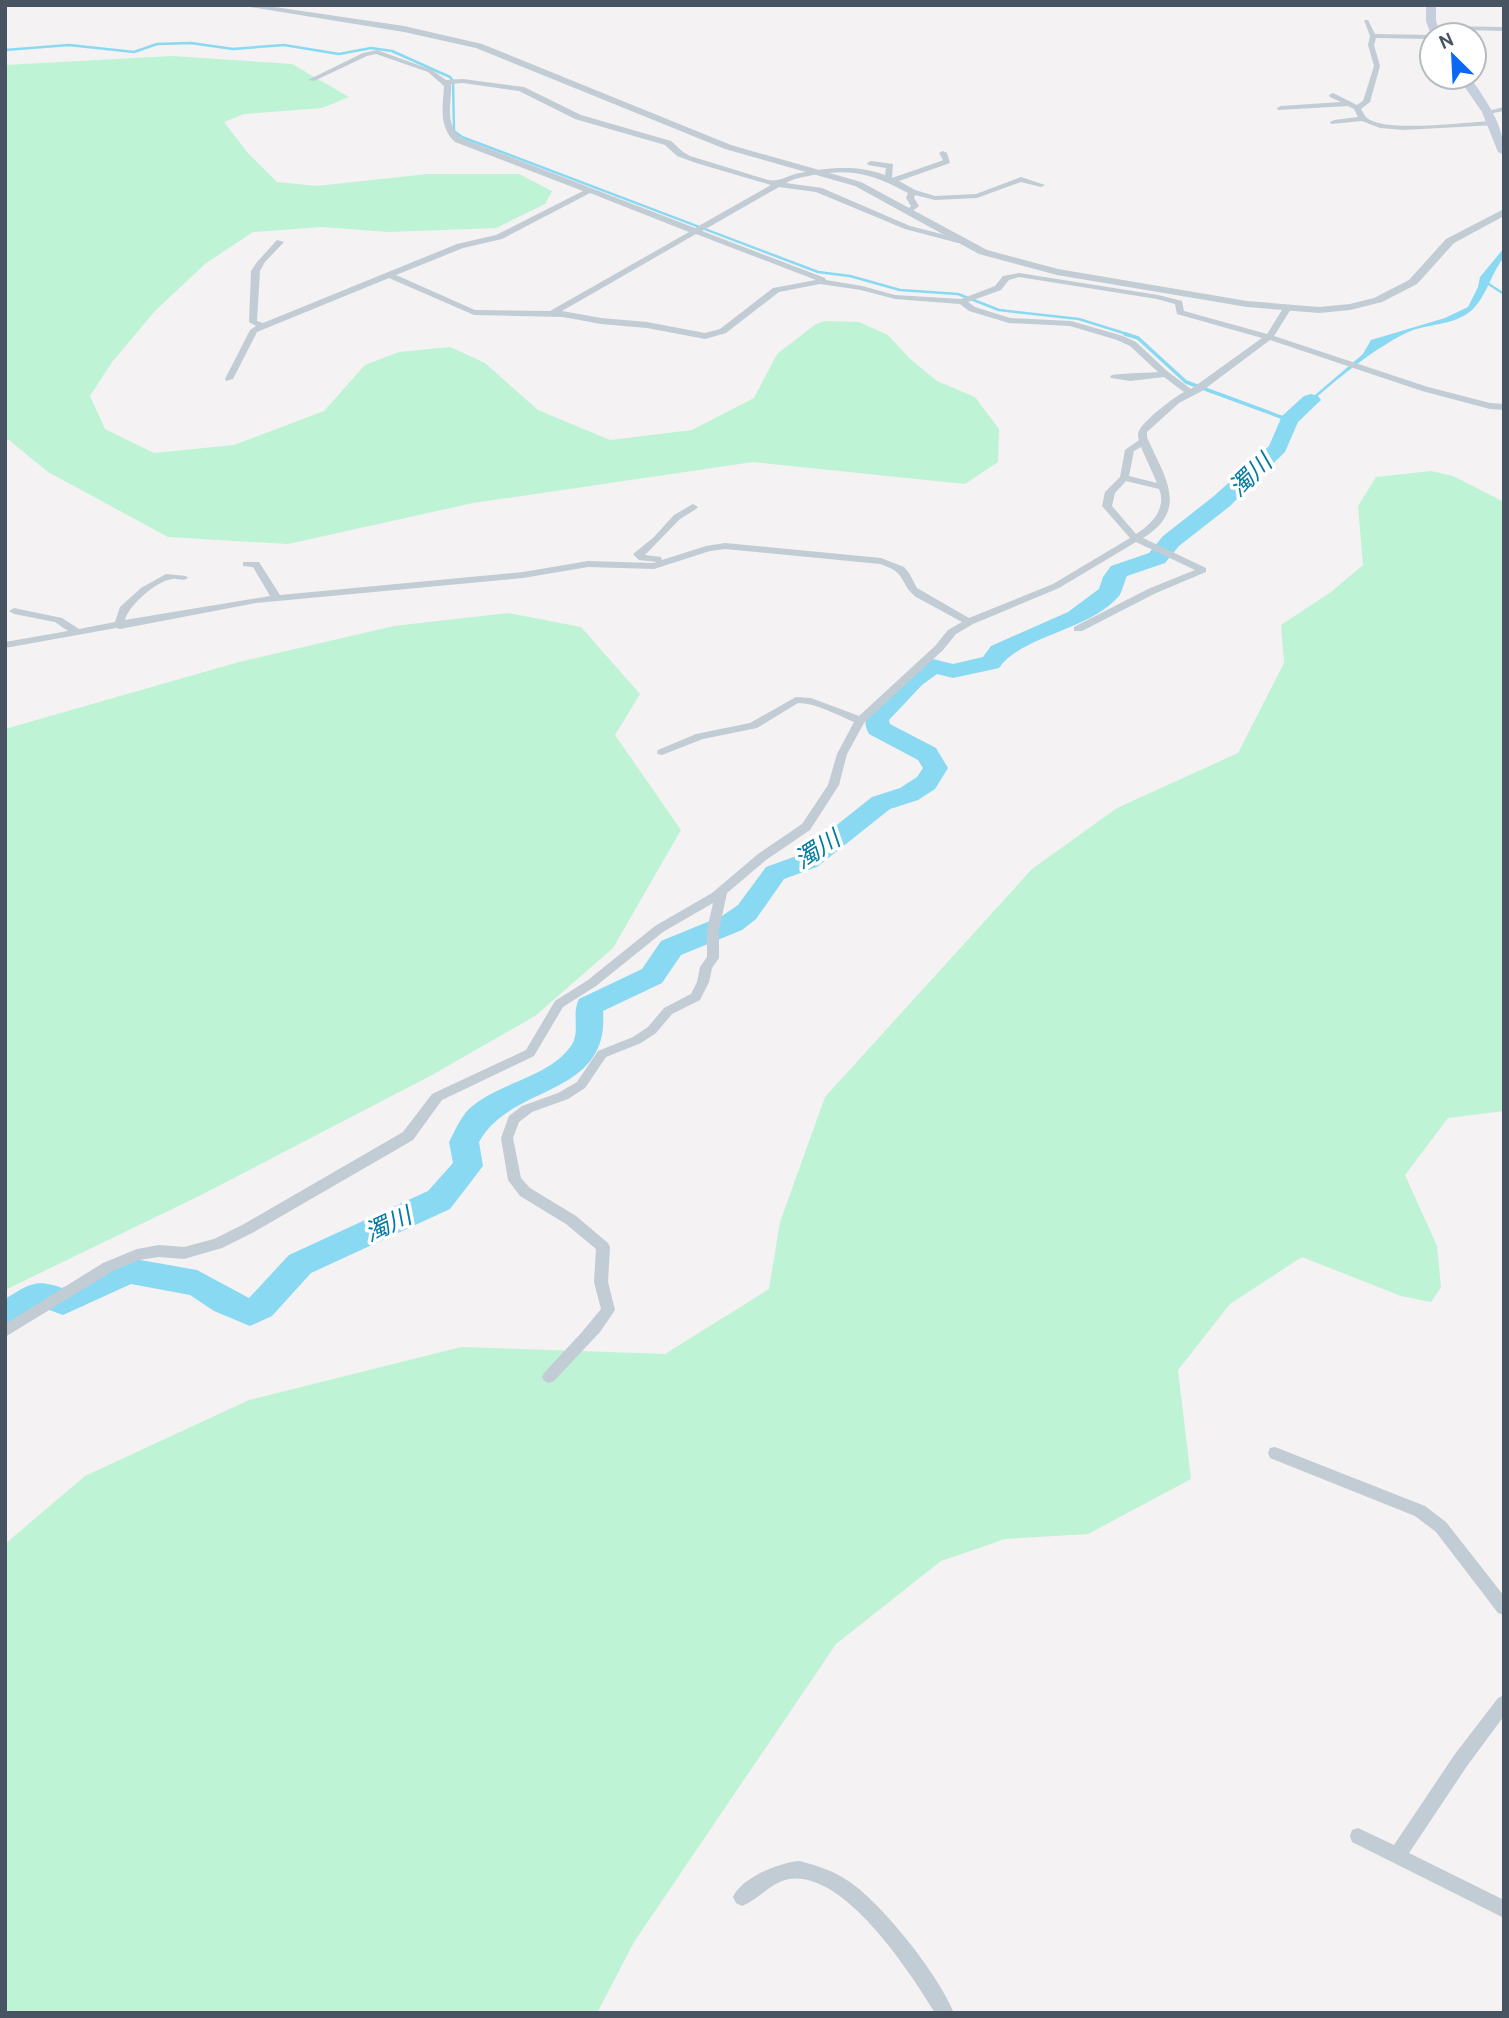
<svg xmlns="http://www.w3.org/2000/svg" width="1509" height="2018" viewBox="0 0 1509 2018" font-family="Cabin,'Noto Sans JP',sans-serif">
	<style>
		.green { fill: #bff3d5 }
		.water { fill: #89d9f3 }
		.lines { fill: none; stroke-linecap: round; stroke-linejoin: round }
		.stream-far1 { stroke: #89d9f3; stroke-width: 2.5 }
		.stream { stroke: #89d9f3; stroke-width: 3.5 }
		.river { fill: #89d9f3; fill-rule: evenodd }
		.minor { fill: #c2ccd4; fill-rule: evenodd }
		.tertiary { fill: #c2ccd4; fill-rule: evenodd }
		.secondary { fill: #c4cedc; fill-rule: evenodd }
		.labels { text-anchor: middle; dominant-baseline: central; stroke-width: 7; stroke-linejoin: round; paint-order: stroke }
		.water-label { font-size: 24px; font-style: italic; fill: #037aa2; stroke: #fff }
	</style>
	<rect width="100%" height="100%" fill="#f4f2f2"/>
	<g class="green">
		<path d="M172,56L292,64L349,97L322,108L244,114L224,122L247,152L277,182L317,186L427,174H519L552,191L545,204L496,228L388,232L322,227L253,232L206,263L155,311L112,362L90,396L105,429L154,453L234,445L324,411L365,365L399,352L450,347L485,363L538,410L610,440L692,430L754,398L777,354L816,324L825,321L859,322L888,335L909,358L937,381L975,397L999,429L998,462L965,484L753,462L473,503L288,544L168,537L48,472L9,440H5V65Z"/>
		<path d="M1431,471L1453,476L1504,502V1111L1448,1118L1405,1175L1437,1246L1441,1287L1431,1302L1401,1296L1302,1257L1230,1304L1178,1370L1191,1479L1088,1534L1005,1539L941,1561L836,1644L634,1942L597,2013H5V1544L85,1476L249,1400L461,1347L665,1354L769,1289L780,1222L825,1097L1032,869L1117,808L1238,753L1284,663L1281,625L1331,592L1363,565L1358,506L1376,477Z"/>
		<path d="M508,613L581,627L640,694L615,735L681,830L613,948L535,1016L432,1075L201,1195L5,1290V729L239,662L394,626Z"/>
	</g>
	<path class="water" d="M1504,248V257C1492,272 1487,294 1474,308C1459,324 1432,324 1413,330C1377,344 1310,399 1285,429L1288,418L1363,354L1371,340L1445,318L1468,307L1478,287L1480,277Z"/>
	<g class="lines">
		<g class="stream-far1">
			<path d="M5,50L69,45L134,52L157,44L191,43L233,49L284,45L339,54L371,48L392,51L450,77L453,81L454,131L462,137L818,272L850,276L900,290L958,294L999,310L1079,319L1130,335"/>
			<path d="M1484,281L1504,294"/>
		</g>
		<path class="stream" d="M1125,334L1138,338L1186,382L1289,420"/>
		<path class="river" d="M1311,394L1318,396L1321,400L1298,422L1285,452L1230,506L1179,546L1165,563L1127,576C1124,582 1123,590 1119,596C1089,631 1022,635 999,668L953,678L937,674L922,685L889,720L890,724L936,748L948,768L935,789L918,800L890,809L817,867L784,879L756,919L742,930L681,955L662,983L603,1011C610,1098 511,1083 479,1142L483,1166L450,1209L311,1273L272,1316L250,1326L214,1311L190,1295L131,1284L63,1315L44,1308L5,1328V1299C29,1285 34,1278 62,1288L129,1258L197,1270L249,1298L289,1255L428,1191L453,1163L449,1142C455,1131 460,1118 469,1109C498,1082 547,1079 571,1046C581,1031 571,1014 579,999L642,969L661,941L722,916L738,905L766,867L799,855L872,797L900,788L917,777L923,768L918,760L869,734C865,726 864,721 868,714L906,675L925,661L933,659L953,664L983,657L991,646L1068,612L1099,589L1103,577L1111,566L1149,553L1163,536L1214,496L1269,446L1282,416L1304,396Z"/>
		<g class="minor">
			<path d="M1364,20H1368L1375,34L1432,35V39L1376,38L1374,45L1380,66L1370,102L1361,109C1362,110 1365,117 1367,118C1385,133 1466,122 1492,121L1496,123L1495,125L1404,130L1380,128L1362,121L1331,124L1330,122L1334,120L1358,117L1354,109L1348,106L1278,110L1277,108L1281,106L1341,102L1330,97L1329,95L1333,93L1357,105L1363,101L1374,66L1368,45L1370,36Z"/>
			<path d="M1434,26L1504,27V31L1432,29V27Z"/>
			<path d="M377,50L432,70L446,80L463,79L524,87L581,115L671,141L683,152L690,156L768,180C779,182 785,177 795,174C826,168 854,164 885,175L886,168L868,165L867,163L871,161L893,164L892,178L941,161L943,160L939,153L943,151L947,153L950,163L899,181L915,190L935,196L976,194L1021,177L1045,185L1041,187L1021,182L977,198L935,200L915,195L914,198L919,206L910,213L906,211L911,206L906,198L908,193C874,174 851,168 813,175C804,177 794,178 786,183L822,188L910,226L961,239V243H958L905,229L816,192L779,187L702,231L825,278L826,280L862,286L895,295L961,299L995,286L1003,276L1019,273L1158,295L1182,301L1184,311L1267,334L1284,307L1287,306L1291,309L1274,336L1428,387L1490,403L1504,404V410L1490,409L1422,391L1270,340L1202,391L1179,403L1147,432V437C1163,475 1191,509 1143,538L1206,568V572L1156,593L1082,631H1074V627L1148,589L1195,570L1136,542L1059,588L973,624L956,634L943,650L864,723L847,754L839,785L810,830L766,860L727,893L719,930V958L712,968L709,982L700,1000L672,1014L656,1033L641,1043L606,1057L585,1088L568,1099L532,1112L519,1122L513,1138L521,1178L530,1188L576,1216L608,1243L610,1247L608,1282L615,1310L600,1332L554,1381L549,1383L544,1381L542,1377L544,1373L582,1332L601,1309L594,1282L596,1249L566,1224L520,1196L508,1180L501,1138L509,1116L522,1106L558,1093L577,1082L598,1051L633,1037L648,1027L664,1008L691,994L697,982L700,967L707,957V930L713,903L663,932L596,986L563,1007L534,1056L442,1100L413,1140L254,1232L222,1248L184,1259L159,1257L139,1260L113,1271L5,1337V1324L103,1263L137,1249L159,1245L184,1247L214,1239L244,1224L403,1132L432,1094L526,1050L555,1001L588,980L655,926L712,893L758,854L802,824L828,785L837,754L854,722C837,715 817,703 798,703L757,728L703,739L662,755L658,754L657,752L658,750L696,734L750,723L796,697L811,698L859,716L935,646L948,630L962,622L916,597C898,582 908,573 880,564L725,549L710,551L654,569L588,567L523,578L256,603L120,629L116,628L5,648V642L68,631L55,622L14,614L9,611L14,608L62,618L79,629L115,622L120,607L141,588L166,574L186,576L188,578C181,582 179,578 172,579C156,581 129,605 125,620L270,596L253,567L243,566V562H259L280,595L523,572L588,561L653,563L657,562L639,560L633,554L653,538L674,515L693,504L698,507L696,509L680,519L645,555L661,557L662,560L706,546L725,543L881,558L904,567L909,573L917,588L969,618L1053,584L1130,538L1102,506L1105,492L1120,477L1125,450L1139,440C1138,436 1137,434 1140,429C1147,418 1173,398 1184,392L1164,377L1130,381L1111,378L1110,376C1115,373 1148,373 1158,372L1130,346L1117,340L1070,326L1009,323L969,311L960,304L895,299L861,290L820,284L779,292L726,333L705,339L647,328L601,324L563,317L474,315L389,278L257,332L233,379L226,381L225,379L250,330L256,326L249,322L251,271L257,262L277,240L284,242L265,262L260,271L257,321L263,323L457,244L496,235L583,191L455,142C438,126 443,106 444,86L428,72L376,54L367,56L314,81L308,80L363,53ZM463,83L519,91L575,119L665,145L677,156L696,163L771,185L695,228L461,138C444,123 452,103 451,84ZM590,193L689,232L550,311L475,310L396,275L463,248L502,239ZM696,234L816,280L773,288L720,329L705,333L647,322L601,318L562,311ZM1019,277L1157,299L1175,304L1177,314L1262,338L1191,389L1167,371L1136,342L1123,336L1071,321L1010,318L975,307L968,302L1001,290L1009,280ZM1141,447L1157,483L1129,476L1134,451ZM1126,481L1159,489C1167,508 1152,524 1136,534L1112,506L1115,493Z"/>
			<path d="M1504,107V111L1488,114L1484,112Z"/>
			<path d="M1275,1447L1425,1506L1446,1522L1504,1596V1615L1498,1613L1436,1532L1415,1516L1270,1458L1268,1453L1270,1448Z"/>
			<path d="M1504,1695V1716L1467,1766L1409,1853L1504,1900V1918L1352,1842L1350,1836L1352,1830L1358,1828L1394,1845L1455,1754L1498,1698Z"/>
			<path d="M800,1861C818,1866 834,1871 850,1882C884,1906 938,1974 954,2013H935C910,1972 844,1870 789,1879C770,1883 759,1899 742,1906L736,1903L733,1897C741,1878 780,1862 800,1861Z"/>
		</g>
		<path class="tertiary" d="M238,5H261L404,26L482,44L731,145L861,182L987,250L1058,269L1247,301L1319,307L1350,304L1374,298L1409,280L1446,239L1504,209V216L1454,243L1417,284L1382,302L1350,310L1319,313L1247,307L1057,275L979,254L855,186L725,149L476,48L404,32Z"/>
		<g class="secondary">
			<path d="M1426,5H1436V21L1441,35H1431L1426,21Z"/>
			<path d="M1458,77H1470C1487,102 1504,124 1504,155L1498,152L1482,112Z"/>
		</g>
	</g>
	<g class="labels">
		<g class="water-label">
			<text transform="translate(1250 475) rotate(-44)">濁川</text>
			<text transform="translate(817 849) rotate(-33)">濁川</text>
			<text transform="translate(388 1224) rotate(-25)">濁川</text>
		</g>
	</g>
	<rect width="1509" height="2018" fill="none" stroke="#485461" stroke-width="14"/>
	<g transform="translate(1453 56) rotate(336)"><circle r="33" fill="#ffffff" stroke="#b6bbc0" stroke-width="2"/>
	<path d="M0-5L12 26L0 18L-12 26Z" fill="#0c68f4"/>
	<text y="-10" font-size="19" font-weight="bold" text-anchor="middle" fill="#485461">N</text>
	</g>
</svg>
